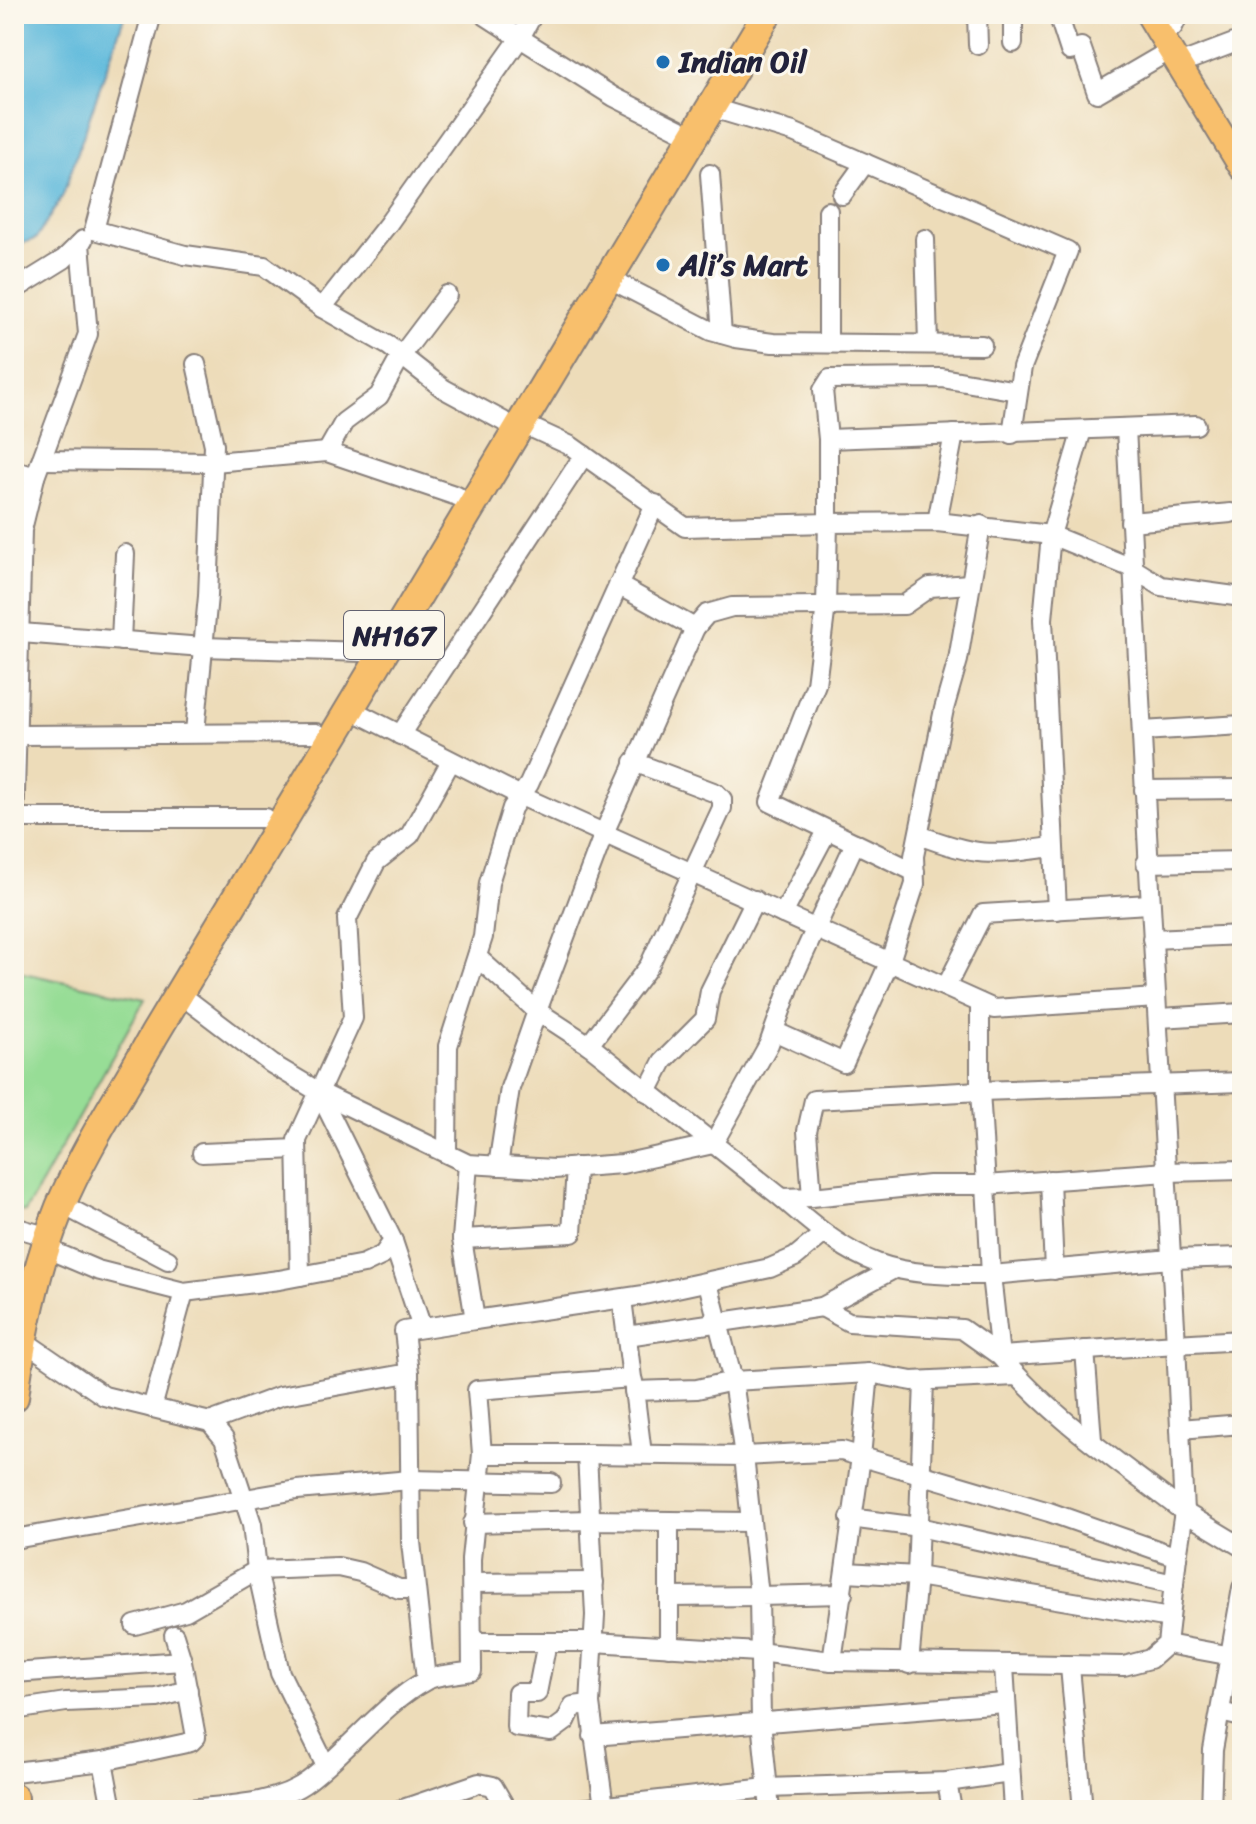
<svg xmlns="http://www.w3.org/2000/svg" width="1256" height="1824" viewBox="0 0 1256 1824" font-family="Sriracha,sans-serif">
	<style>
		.green { fill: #97dd96; stroke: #5c8068; stroke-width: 2 }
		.water { fill: #5ebadc; stroke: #406e8c; stroke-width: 2 }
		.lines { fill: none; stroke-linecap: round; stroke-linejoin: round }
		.minor-casing { stroke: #887f7a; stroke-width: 22 }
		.major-casing { stroke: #887f7a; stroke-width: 28 }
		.highway-casing { stroke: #887f7a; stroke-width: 32 }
		.minor { stroke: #fff; stroke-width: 18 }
		.major { stroke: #f8bf6c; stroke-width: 24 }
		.highway { stroke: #f8bf6c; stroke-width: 28 }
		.poi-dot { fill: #1f6fb2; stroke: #fbf7ec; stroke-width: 3 }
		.labels { text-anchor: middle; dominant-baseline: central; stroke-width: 6; stroke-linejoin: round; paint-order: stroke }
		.shield { fill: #fbf7ec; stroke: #636270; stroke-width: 2 }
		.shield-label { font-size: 28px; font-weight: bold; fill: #22223b }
		.poi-label { font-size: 30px; font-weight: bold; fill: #22223b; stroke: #fbf7ec; text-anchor: start }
	</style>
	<rect width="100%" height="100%" fill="#fbf7ec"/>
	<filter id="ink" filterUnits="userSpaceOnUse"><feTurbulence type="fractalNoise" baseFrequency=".0125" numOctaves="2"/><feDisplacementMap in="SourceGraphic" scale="16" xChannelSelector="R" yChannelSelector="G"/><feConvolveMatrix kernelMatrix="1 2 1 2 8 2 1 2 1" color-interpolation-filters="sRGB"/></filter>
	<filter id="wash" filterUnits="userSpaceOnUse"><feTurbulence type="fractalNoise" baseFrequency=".006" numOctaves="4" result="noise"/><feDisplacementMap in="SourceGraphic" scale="32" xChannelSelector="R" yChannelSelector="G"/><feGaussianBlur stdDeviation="1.8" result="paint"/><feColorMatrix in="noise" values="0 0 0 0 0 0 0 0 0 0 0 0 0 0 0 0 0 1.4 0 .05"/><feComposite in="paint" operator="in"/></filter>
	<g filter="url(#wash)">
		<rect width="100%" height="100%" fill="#eddcb9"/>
		<path class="green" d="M14,971L145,999L25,1212L14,1209Z"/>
		<path class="water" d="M14,14H125L63,195L36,239L14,246Z"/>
	</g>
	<g filter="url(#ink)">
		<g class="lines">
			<g class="minor-casing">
				<g id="minor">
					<path d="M152,14L94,230L185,255L264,266L322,308L389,346L444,389L503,421"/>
					<path d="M533,14L520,38L614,97L692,136"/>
					<path d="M977,14L978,45"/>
					<path d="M1013,14V43"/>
					<path d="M1058,14L1070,51L1081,47L1097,93L1169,51"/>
					<path d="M1240,14L1242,20"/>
					<path d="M1158,35L1173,27L1179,14"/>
					<path d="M1180,69L1189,60L1242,40"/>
					<path d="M709,107L793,132L1068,251L1022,367L1012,434"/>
					<path d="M710,174L722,334"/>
					<path d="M842,195L865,163"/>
					<path d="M925,239L928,344"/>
					<path d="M610,279L711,331L736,338L773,343L982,345"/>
					<path d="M14,290L64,259L83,240"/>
					<path d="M322,308L388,224L520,38L483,14"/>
					<path d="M828,343V211"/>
					<path d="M521,423L571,446L685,527L828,523V439L1196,425"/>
					<path d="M828,439L823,390L830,379L942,378L1017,391"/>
					<path d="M327,452L344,422L379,396L401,356L447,295"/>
					<path d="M41,460L214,462L327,452L457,496"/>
					<path d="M14,470L35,477"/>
					<path d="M937,522L954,434"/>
					<path d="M1130,522L1231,513"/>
					<path d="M695,628L707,614L732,607L904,605L930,587L969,584"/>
					<path d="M21,633L203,647L364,652"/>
					<path d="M121,641L125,554"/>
					<path d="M350,709L521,796L994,1009L1156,998"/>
					<path d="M1142,731L1242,725"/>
					<path d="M195,732L208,596L214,445L196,364"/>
					<path d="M19,735L316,733"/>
					<path d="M400,735L584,455"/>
					<path d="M451,761L410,835L376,862L347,919L353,1018L319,1092L468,1164L554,1169L622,1164L713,1144L769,1044L792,980L855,843"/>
					<path d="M1144,790L1242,789"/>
					<path d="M15,818H266"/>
					<path d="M14,830L22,530L35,477L88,334L80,244"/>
					<path d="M919,835C979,858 991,855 1053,847"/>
					<path d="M1146,863L1242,861"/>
					<path d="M915,872L770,802L816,684L826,605L828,523L937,522L1051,535L1082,430"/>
					<path d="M1057,910L1043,619L1051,535L1132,568L1161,586L1242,597"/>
					<path d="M783,914L827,831"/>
					<path d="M1152,939L1242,935"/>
					<path d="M477,957L537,1011L589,1045L782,1198L812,1197L807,1131L814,1100L980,1091L986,1185H929L812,1197"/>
					<path d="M946,987L983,914L1149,904"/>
					<path d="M980,1003V1091L1242,1082"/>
					<path d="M1160,1018L1242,1013"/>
					<path d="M774,1031L844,1063L890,961L915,884L914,856L944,709L958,660L981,525"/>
					<path d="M589,1045L649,966L722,808V799L716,793L634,762"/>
					<path d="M647,1092L663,1061L705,1019L710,991L755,900"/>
					<path d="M202,1153L297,1149"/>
					<path d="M447,1153L448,1046L483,937L489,883L512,808L529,784L655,504"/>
					<path d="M468,1164L462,1239L475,1320L644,1295L770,1268L795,1257L823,1234"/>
					<path d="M498,1166L510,1088L537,1011L604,833L695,628L618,585"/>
					<path d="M1242,1170L1167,1172L986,1185L991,1275L1171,1259L1242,1257"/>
					<path d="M1050,1180L1054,1270"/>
					<path d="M782,1198C862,1268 886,1276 991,1275L1000,1356"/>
					<path d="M61,1204L168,1260"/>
					<path d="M14,1227L49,1237"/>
					<path d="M462,1239L572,1233L576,1167"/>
					<path d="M393,1241L422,1328"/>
					<path d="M45,1248L97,1270L184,1292L279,1280L364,1264L383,1255L393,1241L319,1092L272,1064L180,994"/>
					<path d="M300,1276L297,1140L319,1092"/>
					<path d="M822,1307L849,1322L962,1329L1000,1356"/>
					<path d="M627,1336L822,1307L892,1270"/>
					<path d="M21,1339L104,1396L210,1422L224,1439L252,1524L257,1570L280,1673L325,1764"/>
					<path d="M1242,1340L1176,1344L1184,1512L1242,1547"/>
					<path d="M1085,1350L1092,1440"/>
					<path d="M409,1373L411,1542L426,1680"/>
					<path d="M1016,1376L912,1381L869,1373L733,1381L744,1456L842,1451L1049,1512L1177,1557L1184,1512C1122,1464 1050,1417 1000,1356L1176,1344C1159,1038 1140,734 1126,428"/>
					<path d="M633,1381L642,1454"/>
					<path d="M634,1391L697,1389L733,1381L708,1283"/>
					<path d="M152,1408L184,1292"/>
					<path d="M210,1422L280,1396L409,1373L404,1331L475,1320"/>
					<path d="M1180,1429L1242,1424"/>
					<path d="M482,1454L477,1390L632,1378L622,1299"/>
					<path d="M850,1518L919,1527L1174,1584"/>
					<path d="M473,1523L591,1520L750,1522"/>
					<path d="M14,1539L297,1490L410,1480L551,1483"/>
					<path d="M846,1572L917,1576L1170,1618"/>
					<path d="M472,1583L594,1582"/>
					<path d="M135,1625L186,1611L257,1570L338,1567L360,1572L399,1589H415"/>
					<path d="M472,1642H594L758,1652L832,1661L1124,1666L1150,1659L1167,1644L1177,1557"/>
					<path d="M547,1642L537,1693H517L516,1727L551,1732L566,1721L573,1706L590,1704"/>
					<path d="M1167,1644L1232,1656"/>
					<path d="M669,1647V1521"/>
					<path d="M832,1661L861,1457L869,1373"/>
					<path d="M909,1664L917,1576L924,1381"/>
					<path d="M1004,1666L1013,1810"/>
					<path d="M1070,1667L1083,1810"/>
					<path d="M14,1673L182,1661"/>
					<path d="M14,1710L66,1702L157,1698L188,1690"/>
					<path d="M1220,1712L1242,1717"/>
					<path d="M593,1736L1004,1703"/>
					<path d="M103,1761L191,1742L196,1737L182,1661L174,1635"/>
					<path d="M14,1772L103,1761L112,1809"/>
					<path d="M947,1782L952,1810"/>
					<path d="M604,1807L590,1704L595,1615L587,1454L744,1456L759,1596L670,1597"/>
					<path d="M57,1810H118"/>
					<path d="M178,1810C218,1805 274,1807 308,1781C345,1754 384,1703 425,1681C437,1674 458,1674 472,1671L471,1559L482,1454H587"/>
					<path d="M400,1810L479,1783L493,1786L507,1810"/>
					<path d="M571,1810L767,1788L947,1782L1010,1773"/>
					<path d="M770,1810L761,1721L759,1596L843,1594"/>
					<path d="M1211,1810L1213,1750L1242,1588"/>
				</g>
			</g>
			<g class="major-casing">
				<path id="major" d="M1148,14L1242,168"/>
			</g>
			<g class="highway-casing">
				<g id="highway">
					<path d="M14,1397C22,1331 35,1269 60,1207C85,1147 123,1091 154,1035L767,14"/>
					<path d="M14,1798V1810"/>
				</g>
			</g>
			<use href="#minor" class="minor"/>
			<use href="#major" class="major"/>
			<use href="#highway" class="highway"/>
		</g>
	</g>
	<g class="poi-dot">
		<circle cx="663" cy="62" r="8"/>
		<circle cx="663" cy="265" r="8"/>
	</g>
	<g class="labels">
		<rect class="shield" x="344" y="611" width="100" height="48" rx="6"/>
		<g class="shield-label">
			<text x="394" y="635">NH167</text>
		</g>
		<g class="poi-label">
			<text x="679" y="62">Indian Oil</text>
			<text x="679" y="265">Ali’s Mart</text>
		</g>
	</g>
	<rect width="1256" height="1824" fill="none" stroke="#fbf7ec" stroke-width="48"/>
</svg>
